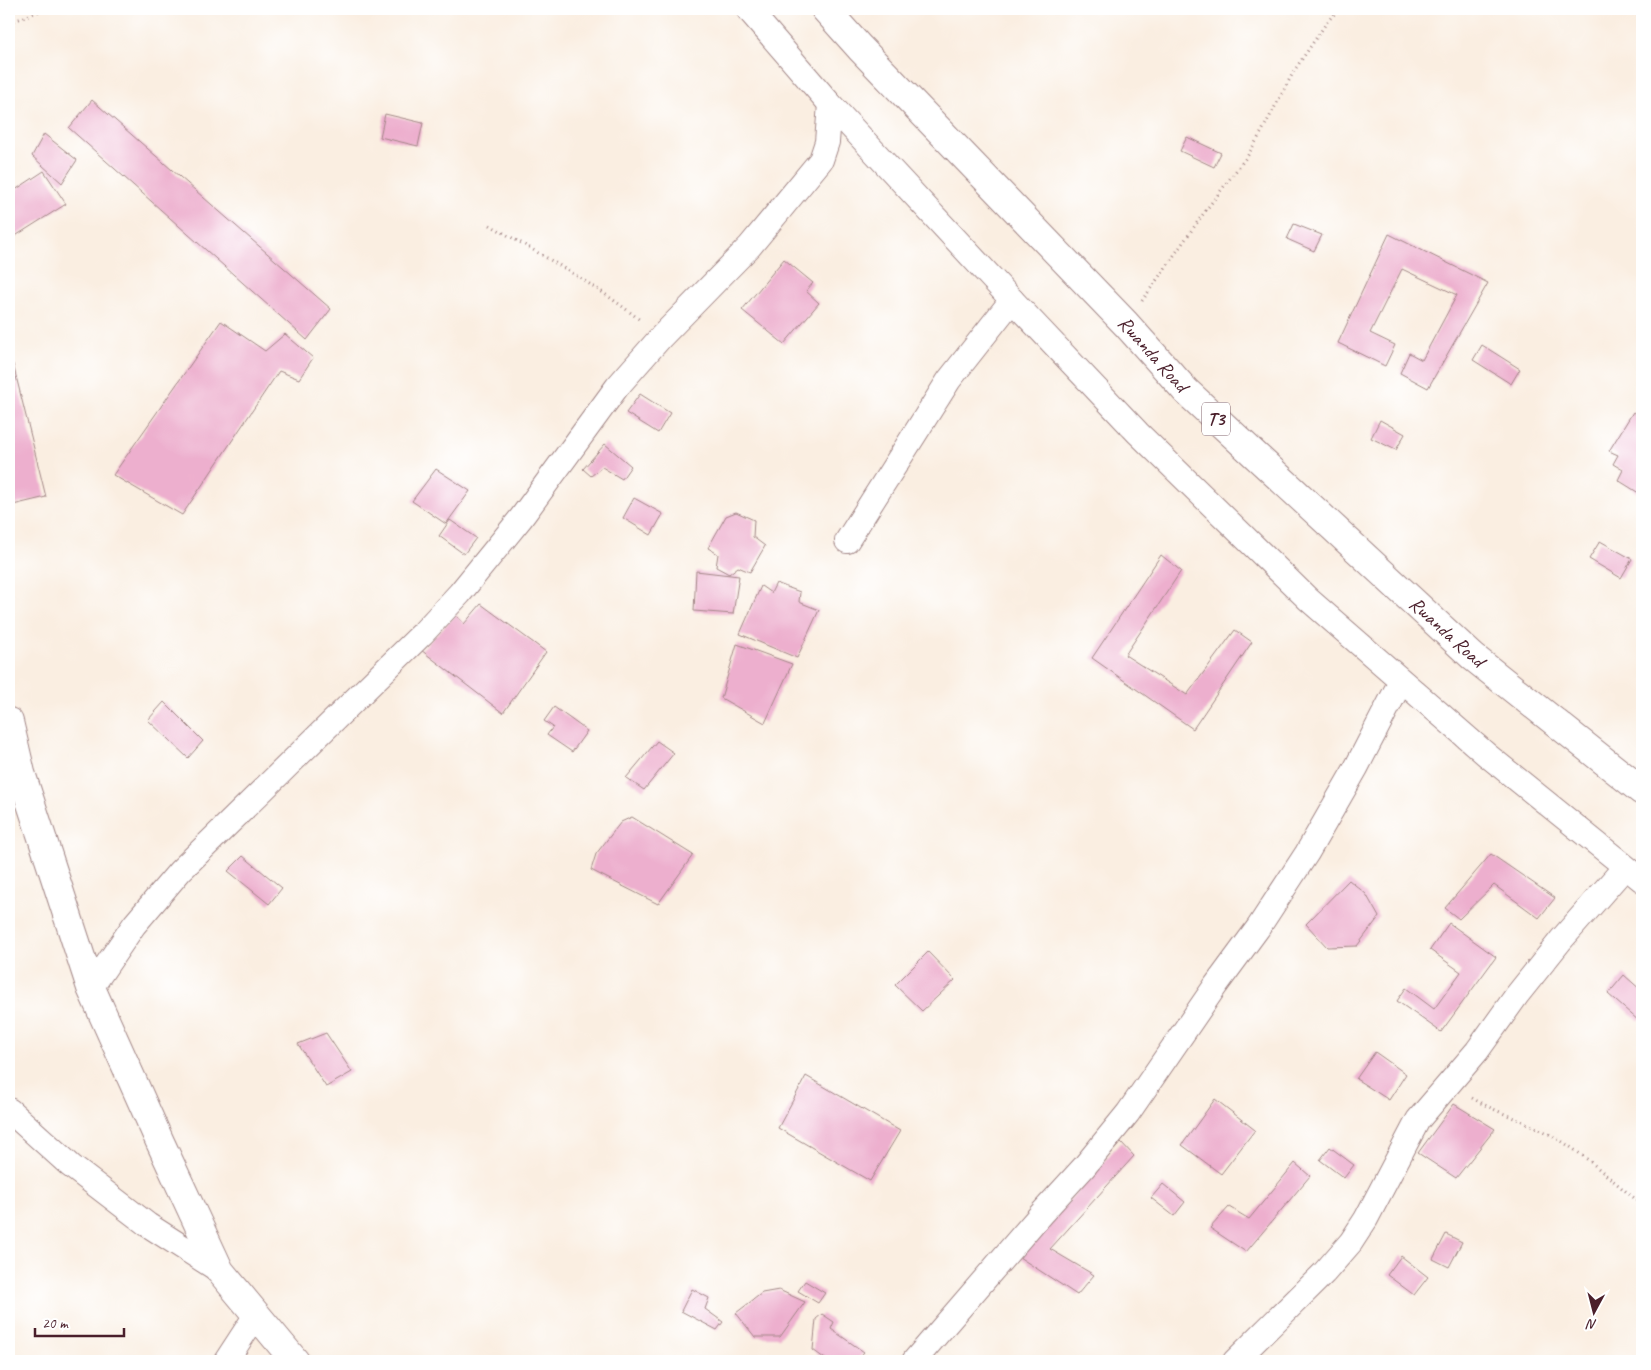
<svg xmlns="http://www.w3.org/2000/svg" width="1651" height="1370" viewBox="0 0 1651 1370" font-family="Caveat,sans-serif">
	<style>
		.building { fill: #edafce }
		.lines { fill: none; stroke-linecap: round; stroke-linejoin: round }
		.street-casing { stroke: #a28686; stroke-width: 26 }
		.secondary-casing { stroke: #a28686; stroke-width: 30 }
		.highway-casing { stroke: #a28686; stroke-width: 30 }
		.path { stroke: #a28686; stroke-width: 3; stroke-dasharray: 1 4; stroke-linecap: butt }
		.street { stroke: #fff; stroke-width: 24 }
		.secondary { stroke: #fff; stroke-width: 28 }
		.highway { stroke: #fff; stroke-width: 28 }
		.labels { text-anchor: middle; dominant-baseline: central; stroke-width: 5; stroke-linejoin: round; paint-order: stroke }
		.shield { fill: #fff; stroke: #80626b; stroke-width: 1 }
		.shield-label { font-size: 19px; font-weight: bold; fill: #4a1f2b }
		.street-label { font-size: 20px; fill: #4a1f2b; stroke: #fff }
	</style>
	<rect width="100%" height="100%" fill="#fff"/>
	<filter id="ink" filterUnits="userSpaceOnUse"><feTurbulence type="fractalNoise" baseFrequency=".02" numOctaves="2"/><feDisplacementMap in="SourceGraphic" scale="10" xChannelSelector="R" yChannelSelector="G"/><feConvolveMatrix kernelMatrix="1 2 1 2 8 2 1 2 1" color-interpolation-filters="sRGB"/></filter>
	<filter id="wash" filterUnits="userSpaceOnUse"><feTurbulence type="fractalNoise" baseFrequency=".0096" numOctaves="4" result="noise"/><feDisplacementMap in="SourceGraphic" scale="20" xChannelSelector="R" yChannelSelector="G"/><feGaussianBlur stdDeviation="1.12" result="paint"/><feColorMatrix in="noise" values="0 0 0 0 0 0 0 0 0 0 0 0 0 0 0 0 0 1.4 0 .05"/><feComposite in="paint" operator="in"/></filter>
	<g filter="url(#wash)">
		<rect width="100%" height="100%" fill="#faeee1"/>
		<g id="blocks">
			<g class="building">
				<path d="M92,100L331,309L307,340L69,128Z"/>
				<path d="M385,114L423,123L418,146L380,137Z"/>
				<path d="M44,134L77,160L62,183L32,156Z"/>
				<path d="M1187,137L1221,153L1214,167L1180,151Z"/>
				<path d="M44,171L66,204L9,240V194Z"/>
				<path d="M1294,224L1322,235L1314,251L1287,239Z"/>
				<path d="M1389,234L1488,283L1428,388L1400,373L1409,353L1422,360L1457,295L1402,269L1370,333L1395,345L1385,366L1338,343Z"/>
				<path d="M784,259L813,283L806,291L819,303L784,344L742,310Z"/>
				<path d="M221,321L265,351L285,334L313,358L299,379L279,371L182,515L113,475Z"/>
				<path d="M1482,345L1520,369L1511,384L1473,360Z"/>
				<path d="M9,364H13L46,497L9,506Z"/>
				<path d="M640,394L670,413L658,433L626,413Z"/>
				<path d="M1633,412L1642,418V495L1618,480L1623,470L1613,464L1618,455L1609,451Z"/>
				<path d="M1380,420L1405,434L1396,450L1371,438Z"/>
				<path d="M605,444L631,466L622,479L602,467L591,476L583,469Z"/>
				<path d="M436,469L470,491L446,524L412,501Z"/>
				<path d="M634,498L663,514L651,535L623,518Z"/>
				<path d="M736,512L754,520L753,537L765,546L750,572L738,567L729,574L716,567L718,554L708,548L726,516Z"/>
				<path d="M450,520L476,538L464,554L439,536Z"/>
				<path d="M1600,541L1632,559L1621,578L1589,559Z"/>
				<path d="M1161,555L1181,571L1125,655L1187,695L1235,630L1252,642L1193,729L1092,658Z"/>
				<path d="M696,571L739,576L733,614L694,611Z"/>
				<path d="M776,583L800,592L799,602L819,610L797,658L740,634L761,586L771,593Z"/>
				<path d="M481,604L546,652L503,713L421,650L456,615L464,624Z"/>
				<path d="M737,644L792,664L765,723L721,698Z"/>
				<path d="M164,702L203,741L188,758L148,720Z"/>
				<path d="M554,707L587,731L572,752L547,735L553,727L544,721Z"/>
				<path d="M657,741L674,753L644,790L626,778Z"/>
				<path d="M632,817L693,855L658,904L591,870L596,854L621,822Z"/>
				<path d="M1491,854L1555,898L1539,918L1494,885L1459,919L1445,908Z"/>
				<path d="M243,856L282,888L269,904L228,871Z"/>
				<path d="M1349,880L1366,894L1379,917L1357,946L1327,947L1306,924Z"/>
				<path d="M1449,923L1496,957L1441,1032L1397,1001L1406,988L1434,1009L1461,972L1430,950Z"/>
				<path d="M928,952L955,980L922,1011L895,985Z"/>
				<path d="M1624,975L1642,991V1017L1639,1021L1608,994Z"/>
				<path d="M326,1033L352,1072L326,1087L298,1044Z"/>
				<path d="M1375,1052L1406,1074L1389,1100L1356,1079Z"/>
				<path d="M806,1076L900,1131L870,1181L778,1128Z"/>
				<path d="M1215,1099L1255,1130L1221,1174L1182,1145Z"/>
				<path d="M1454,1104L1495,1129L1456,1178L1418,1153Z"/>
				<path d="M1121,1142L1134,1156L1050,1249L1094,1275L1077,1295L1019,1257Z"/>
				<path d="M1330,1147L1354,1165L1344,1178L1320,1160Z"/>
				<path d="M1295,1163L1310,1176L1246,1252L1210,1228L1229,1207L1249,1219Z"/>
				<path d="M1163,1184L1185,1202L1174,1216L1151,1198Z"/>
				<path d="M1446,1234L1462,1242L1449,1267L1433,1259Z"/>
				<path d="M1401,1256L1428,1277L1414,1295L1387,1275Z"/>
				<path d="M805,1281L825,1293L818,1303L798,1291Z"/>
				<path d="M692,1289L709,1298L705,1309L723,1322L717,1330L681,1311Z"/>
				<path d="M779,1290L805,1302L780,1337H755L736,1313L762,1293Z"/>
				<path d="M822,1314L834,1322L831,1329L864,1352L856,1361H828L813,1350L816,1319Z"/>
			</g>
		</g>
	</g>
	<g filter="url(#ink)">
		<use href="#blocks" fill-opacity="0" stroke="#a28686" stroke-width="1"/>
		<g class="lines">
			<g class="street-casing">
				<g id="street">
					<path d="M748,9L830,104L1012,300L1138,433L1308,599L1487,755L1642,880"/>
					<path d="M847,541L949,380L1012,300"/>
					<path d="M91,988L134,925L180,871L422,634L460,593L521,518L617,387L661,337L750,246L821,160L827,142L830,104"/>
					<path d="M9,1110L71,1166L148,1225L220,1271"/>
					<path d="M226,1361L256,1315"/>
					<path d="M914,1361L1041,1214L1084,1167L1128,1113L1216,985L1258,928L1307,853L1356,768L1401,681"/>
					<path d="M1235,1361L1324,1273L1351,1242L1366,1219L1418,1120L1477,1051L1517,995L1561,940L1625,867"/>
				</g>
			</g>
			<g class="secondary-casing">
				<path id="secondary" d="M9,722L21,773L91,988L160,1142L220,1271L295,1361"/>
			</g>
			<g class="highway-casing">
				<path id="highway" d="M825,9L860,48L1126,324L1186,391L1473,657L1642,791"/>
			</g>
			<g class="path">
				<path d="M9,21L19,19L45,9"/>
				<path d="M490,225C541,255 594,283 640,320"/>
				<path d="M1142,301L1206,210L1248,155L1261,133L1294,71L1327,22L1339,9"/>
				<path d="M1472,1098C1499,1114 1529,1122 1556,1138C1586,1155 1614,1183 1642,1204"/>
			</g>
			<use href="#street" class="street"/>
			<use href="#secondary" class="secondary"/>
			<use href="#highway" class="highway"/>
		</g>
	</g>
	<g class="labels">
		<rect class="shield" x="1202" y="402.5" width="28" height="33" rx="4"/>
		<g class="shield-label">
			<text x="1216" y="419">T3</text>
		</g>
		<g class="street-label">
			<text transform="translate(1153 354) rotate(48)">Rwanda Road</text>
			<text transform="translate(1447 632) rotate(42)">Rwanda Road</text>
		</g>
	</g>
	<rect width="1651" height="1370" fill="none" stroke="#fff" stroke-width="30"/>
	<g transform="translate(1594 1312) rotate(187)" stroke="#ffffff" stroke-width="4" paint-order="stroke">
	<path d="M0-4L9 19L0 12L-9 19Z" fill="#4a1f2b"/>
	<text y="-8" font-size="14" font-weight="bold" text-anchor="middle" fill="#4a1f2b">N</text>
	</g>
	<path d="M35 1328v8h89v-8" fill="none" stroke="#4a1f2b" stroke-width="2.5"/>
	<text x="42" y="1328" font-size="15" fill="#4a1f2b" stroke="#ffffff" stroke-width="4" paint-order="stroke">20 m</text>
</svg>
